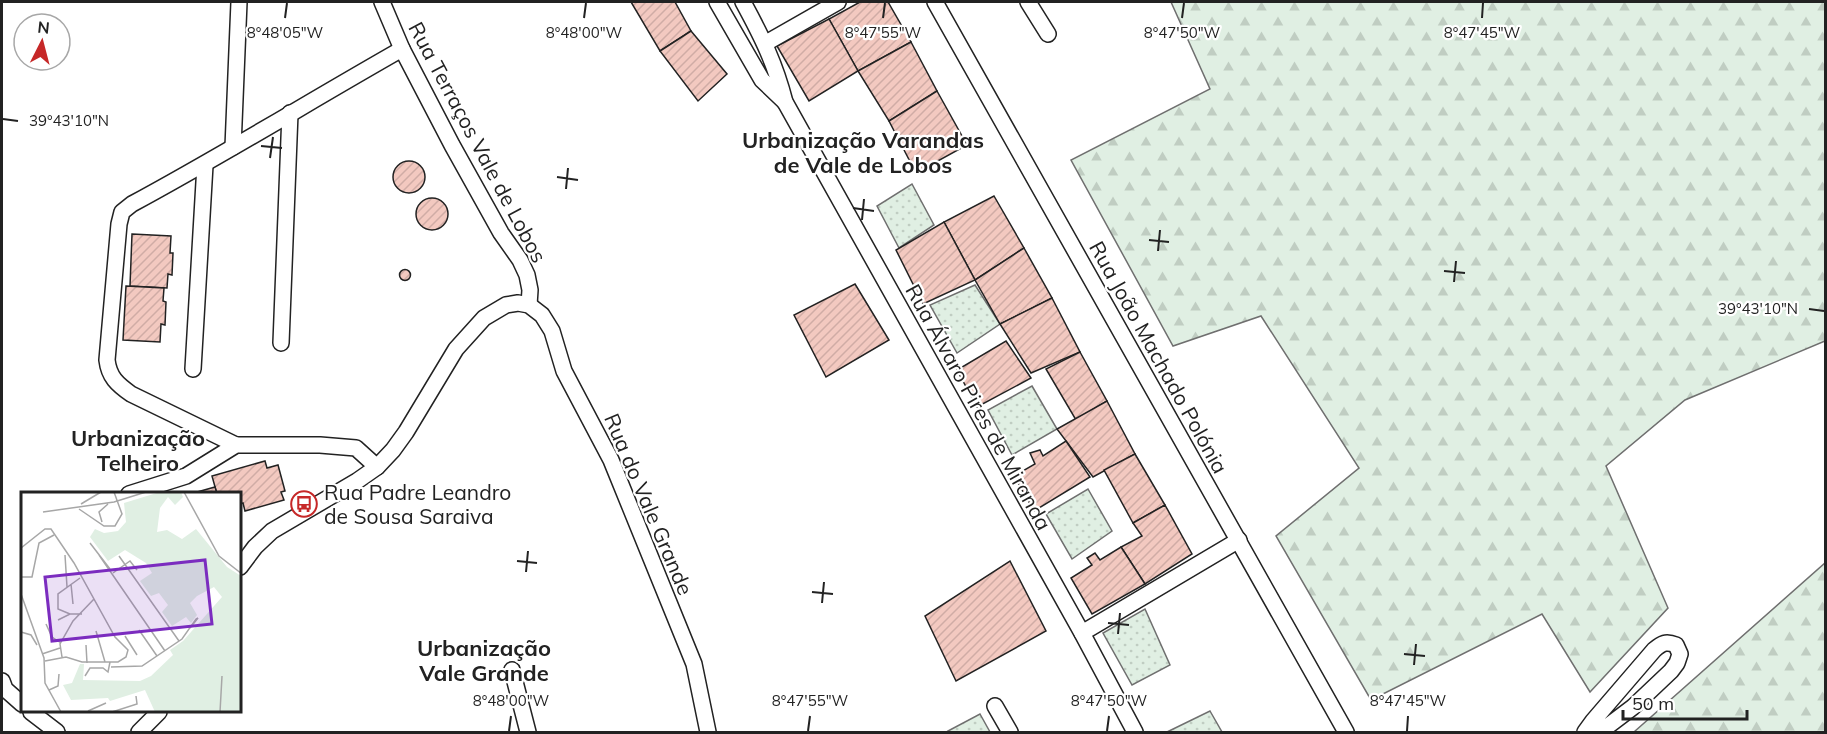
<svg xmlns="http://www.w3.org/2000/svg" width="1827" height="734" viewBox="0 0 1827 734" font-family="Mulish,sans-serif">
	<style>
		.grass { fill: url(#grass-dots); stroke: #6f6f6f; stroke-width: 1.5 }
		.forest { fill: url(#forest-firs); stroke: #6f6f6f; stroke-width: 1.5 }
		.building { fill: url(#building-hatch); stroke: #222; stroke-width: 1.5 }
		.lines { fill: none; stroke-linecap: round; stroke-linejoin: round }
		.street-casing { stroke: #222; stroke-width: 18 }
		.street { stroke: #fff; stroke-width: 15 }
		.ticks { fill: none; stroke: #222; stroke-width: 2 }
		.labels { text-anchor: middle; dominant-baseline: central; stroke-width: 4.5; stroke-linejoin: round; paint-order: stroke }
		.street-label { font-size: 21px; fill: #222; stroke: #fff }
		.poi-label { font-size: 21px; fill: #222; stroke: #fff; text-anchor: start }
		.neighbourhood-label { font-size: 22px; font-weight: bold; fill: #222; stroke: #fff }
		.inset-road { fill: none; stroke: #a7a7a7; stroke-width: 1.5 }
		.view { fill: #7b2cbf; fill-opacity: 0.15; stroke: #7b2cbf; stroke-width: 3 }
		.inset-edge { fill: none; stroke: #222; stroke-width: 3 }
		.ticks-label { font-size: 15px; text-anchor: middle; fill: #222; stroke: #fff; stroke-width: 4.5; stroke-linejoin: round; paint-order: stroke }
	</style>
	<defs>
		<pattern id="grass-dots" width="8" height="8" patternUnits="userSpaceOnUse" patternTransform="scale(1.5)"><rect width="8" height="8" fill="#e0efe3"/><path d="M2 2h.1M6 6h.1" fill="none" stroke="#c0cdc2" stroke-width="1.8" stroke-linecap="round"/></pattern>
		<pattern id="forest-firs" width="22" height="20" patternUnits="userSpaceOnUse" patternTransform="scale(1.5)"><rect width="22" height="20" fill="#e0efe3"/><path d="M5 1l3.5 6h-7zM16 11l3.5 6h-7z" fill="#c0cdc2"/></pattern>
		<pattern id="building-hatch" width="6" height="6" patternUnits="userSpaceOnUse" patternTransform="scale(1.5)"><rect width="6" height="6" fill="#f3c9c0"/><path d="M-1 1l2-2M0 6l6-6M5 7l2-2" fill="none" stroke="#d0aca5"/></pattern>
	</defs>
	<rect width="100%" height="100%" fill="#fff"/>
	<g class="grass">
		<path d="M912,184L934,225L899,248L877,206Z"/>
		<path d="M975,285L1000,324L957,353L930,305Z"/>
		<path d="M1032,386L1057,429L1012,455L988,410Z"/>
		<path d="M1088,489L1112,531L1072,559L1046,514Z"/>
		<path d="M1145,609L1170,665L1132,685L1103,633Z"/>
		<path d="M1210,711L1222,732H1167Z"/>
		<path d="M980,714L990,732H949L948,731Z"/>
	</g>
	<g class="forest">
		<path d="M1171,2H1825V341L1685,400L1606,466L1668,608L1590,692L1542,614L1371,700L1276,536L1359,468L1261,316L1173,346L1071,160L1210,89Z"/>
		<path d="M1825,563V732H1634Z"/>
	</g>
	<g class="building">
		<path d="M631,2H675L691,31L660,51Z"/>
		<path d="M860,2H888L911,42L858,71L829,19Z"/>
		<path d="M829,19L858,71L809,101L777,46Z"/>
		<path d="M691,31L727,74L698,101L660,51Z"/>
		<path d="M911,42L937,91L889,121L858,71Z"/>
		<path d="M937,91L967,145L916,173L889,121Z"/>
		<circle cx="409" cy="177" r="16"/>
		<path d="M994,196L1024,248L975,280L944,222Z"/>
		<circle cx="432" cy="214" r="16"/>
		<path d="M944,222L975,280L923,304L896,250Z"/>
		<path d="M132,234L171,236L170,253H173L172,275L168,274L167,288L130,286Z"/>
		<path d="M1024,248L1052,298L1000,324L975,280Z"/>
		<circle cx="405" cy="275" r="5.5"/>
		<path d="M855,284L889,340L826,377L794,315Z"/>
		<path d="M126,286L164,288L163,301L166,302L165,325L161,324L160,342L123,340Z"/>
		<path d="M1052,298L1080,352L1031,373L1000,324Z"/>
		<path d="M1006,341L1031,378L977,407L957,370Z"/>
		<path d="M1080,352L1107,401L1076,420L1046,369Z"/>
		<path d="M1107,401L1135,454L1093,477L1057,429Z"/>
		<path d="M1066,441L1090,477L1034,511L1014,476L1035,464L1030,453L1040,450L1043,456Z"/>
		<path d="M1135,454L1165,505L1133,523L1104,470Z"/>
		<path d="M265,461L267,468L278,465L285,491L281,492L284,500L245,511L243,503L240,504V494H217L212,476Z"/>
		<path d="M215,487L217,494H190Z"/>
		<path d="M1165,505L1192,554L1145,584L1121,547L1142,536L1133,523Z"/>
		<path d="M1121,547L1145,584L1092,614L1071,578L1092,565L1087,558L1095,553L1100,560Z"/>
		<path d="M1010,561L1046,631L956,681L925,616Z"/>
	</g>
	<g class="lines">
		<g class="street-casing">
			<g id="street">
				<path d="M382,2L402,49L452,145L501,233L520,260L527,275L530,290L529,305"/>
				<path d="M717,2L762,80L785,102"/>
				<path d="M743,2C762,37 775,63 785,102L1082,633L1135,732"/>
				<path d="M935,2L1346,732"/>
				<path d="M1028,2L1048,34"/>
				<path d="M766,43L838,2"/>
				<path d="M233,147L239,2"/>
				<path d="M281,343L290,113"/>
				<path d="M193,369L205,165"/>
				<path d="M236,445L131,394C117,384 109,377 107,360L119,224L122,212L132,204C223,155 312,100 402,49"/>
				<path d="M129,494L186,476L236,445H320L356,448L377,467"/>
				<path d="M240,567L255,547L272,531L357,481L377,467L393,450L406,432L456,349L484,318L506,305L518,303L529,305L542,315L552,331L564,371L611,460L694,664L708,732"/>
				<path d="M1082,633L1239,540"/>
				<path d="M512,670L528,732"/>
				<path d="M2,681L5,689L22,704"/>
				<path d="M995,706L1010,732"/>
				<path d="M31,712L57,732"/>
				<path d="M139,732L159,712"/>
				<path d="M1585,732L1593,721L1654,650C1662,643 1666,641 1676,645L1680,654L1677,663L1671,671L1633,707L1600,732"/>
			</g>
		</g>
		<use href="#street" class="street"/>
	</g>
	<path class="ticks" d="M285,18L287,3M584,18L586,3M883,18L885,3M1182,18L1184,3M1482,18L1483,3M3,119L18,121M261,146L282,148M270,158L273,137M557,177L578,180M566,189L568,168M853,208L874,211M862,220L864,199M1149,240L1169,242M1158,251L1160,230M1444,271L1465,273M1454,282L1456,261M1809,309L1824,311M517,561L537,563M526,572L528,551M812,592L833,594M822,603L824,582M1108,623L1129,625M1118,634L1120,613M1404,654L1425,656M1414,665L1416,644M509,731L511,716M808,731L810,716M1107,731L1109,716M1407,731L1408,716"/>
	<defs>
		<g id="bus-ring" transform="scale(1.35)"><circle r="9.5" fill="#fff" stroke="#c62828" stroke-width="1.5"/><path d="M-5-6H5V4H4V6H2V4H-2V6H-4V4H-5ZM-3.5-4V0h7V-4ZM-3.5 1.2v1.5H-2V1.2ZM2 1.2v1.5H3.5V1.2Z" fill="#c62828"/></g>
	</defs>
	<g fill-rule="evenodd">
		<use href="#bus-ring" x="304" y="504"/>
	</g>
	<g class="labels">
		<g class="street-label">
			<text transform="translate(478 142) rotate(62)">Rua Terraços Vale de Lobos</text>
			<text transform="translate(1159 357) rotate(61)">Rua João Machado Polónia</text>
			<text transform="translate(979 407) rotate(61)">Rua Álvaro Pires de Miranda</text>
			<text transform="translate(649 504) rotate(67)">Rua do Vale Grande</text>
		</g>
		<g class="poi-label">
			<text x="324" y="492">Rua Padre Leandro<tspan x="324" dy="24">de Sousa Saraiva</tspan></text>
		</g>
		<g class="neighbourhood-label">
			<text x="863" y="140">Urbanização Varandas<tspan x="863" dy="25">de Vale de Lobos</tspan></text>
			<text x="138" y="438">Urbanização<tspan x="138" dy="25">Telheiro</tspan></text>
			<text x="484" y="648">Urbanização<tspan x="484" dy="25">Vale Grande</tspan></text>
		</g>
	</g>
	<g transform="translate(21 492)">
		<rect width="220" height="220" fill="#fff"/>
		<path d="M139,0H160L162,5L154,13L147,5L139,16L136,40L146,38L161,47L175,37L206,75L220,84V220H134L124,198L89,209L87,206L50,208L42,193L51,191L59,172H63L62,188L119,189L130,184L152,163L149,158L162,149L201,105L193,95L176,104L169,111L176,123L170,131L165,125L151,134L141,120L147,113L138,101L130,104L119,89L131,81L125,71L104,58L87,69L69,45L74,37L83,41L97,39L105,30L103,11Z" fill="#e0efe3"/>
		<path class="inset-road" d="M163,0L198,64L221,82M60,12L80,0M58,17L83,34H94L101,22L93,0M22,20L93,10L125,0M81,30L78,20L87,12M69,51L89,77M0,56L24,37H30L53,71L94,145L107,158L105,165L97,170H61L45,165L24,169M44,63L46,95M78,63L144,159M98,64L158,149M92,81L109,69L116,78M0,85H11L18,51L33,43M50,92L52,112M0,102L23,166L24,191L40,220M49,122L37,117V102L59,86M37,128L49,122H61M25,132L31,145L40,151M118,138L136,164M75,139L84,170M0,140L10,143L16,153M104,144L116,163M65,153L66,171M21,162L39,156M41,165L39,152L52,129L73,107M90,175L121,174L161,147L175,127L177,126L169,136M64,184L69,176H82L87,180L89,170M28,198L37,194L38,182M67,219L85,211M91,220L116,212L115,204M199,220L201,184"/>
		<path class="view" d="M184,68L191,132L31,149L24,85Z"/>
		<rect width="220" height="220" class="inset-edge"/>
	</g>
	<g class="ticks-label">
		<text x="285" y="38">8°48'05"W</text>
		<text x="584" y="38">8°48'00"W</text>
		<text x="883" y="38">8°47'55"W</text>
		<text x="1182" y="38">8°47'50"W</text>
		<text x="1482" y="38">8°47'45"W</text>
		<text x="69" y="126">39°43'10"N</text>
		<text x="1758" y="314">39°43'10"N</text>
		<text x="511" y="706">8°48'00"W</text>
		<text x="810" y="706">8°47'55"W</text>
		<text x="1109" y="706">8°47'50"W</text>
		<text x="1408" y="706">8°47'45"W</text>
	</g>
	<rect width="1827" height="734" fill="none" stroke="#222222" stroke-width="6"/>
	<g transform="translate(42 42) rotate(6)"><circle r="28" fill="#ffffff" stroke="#a7a7a7" stroke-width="1.5"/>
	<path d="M0-4.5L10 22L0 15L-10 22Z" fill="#c62828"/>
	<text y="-9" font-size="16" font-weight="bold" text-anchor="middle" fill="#222222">N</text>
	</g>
	<path d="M1623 710v9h124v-9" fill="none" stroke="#222222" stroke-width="3"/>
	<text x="1632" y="710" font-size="18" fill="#222222" stroke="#ffffff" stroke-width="4.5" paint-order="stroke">50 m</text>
</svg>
